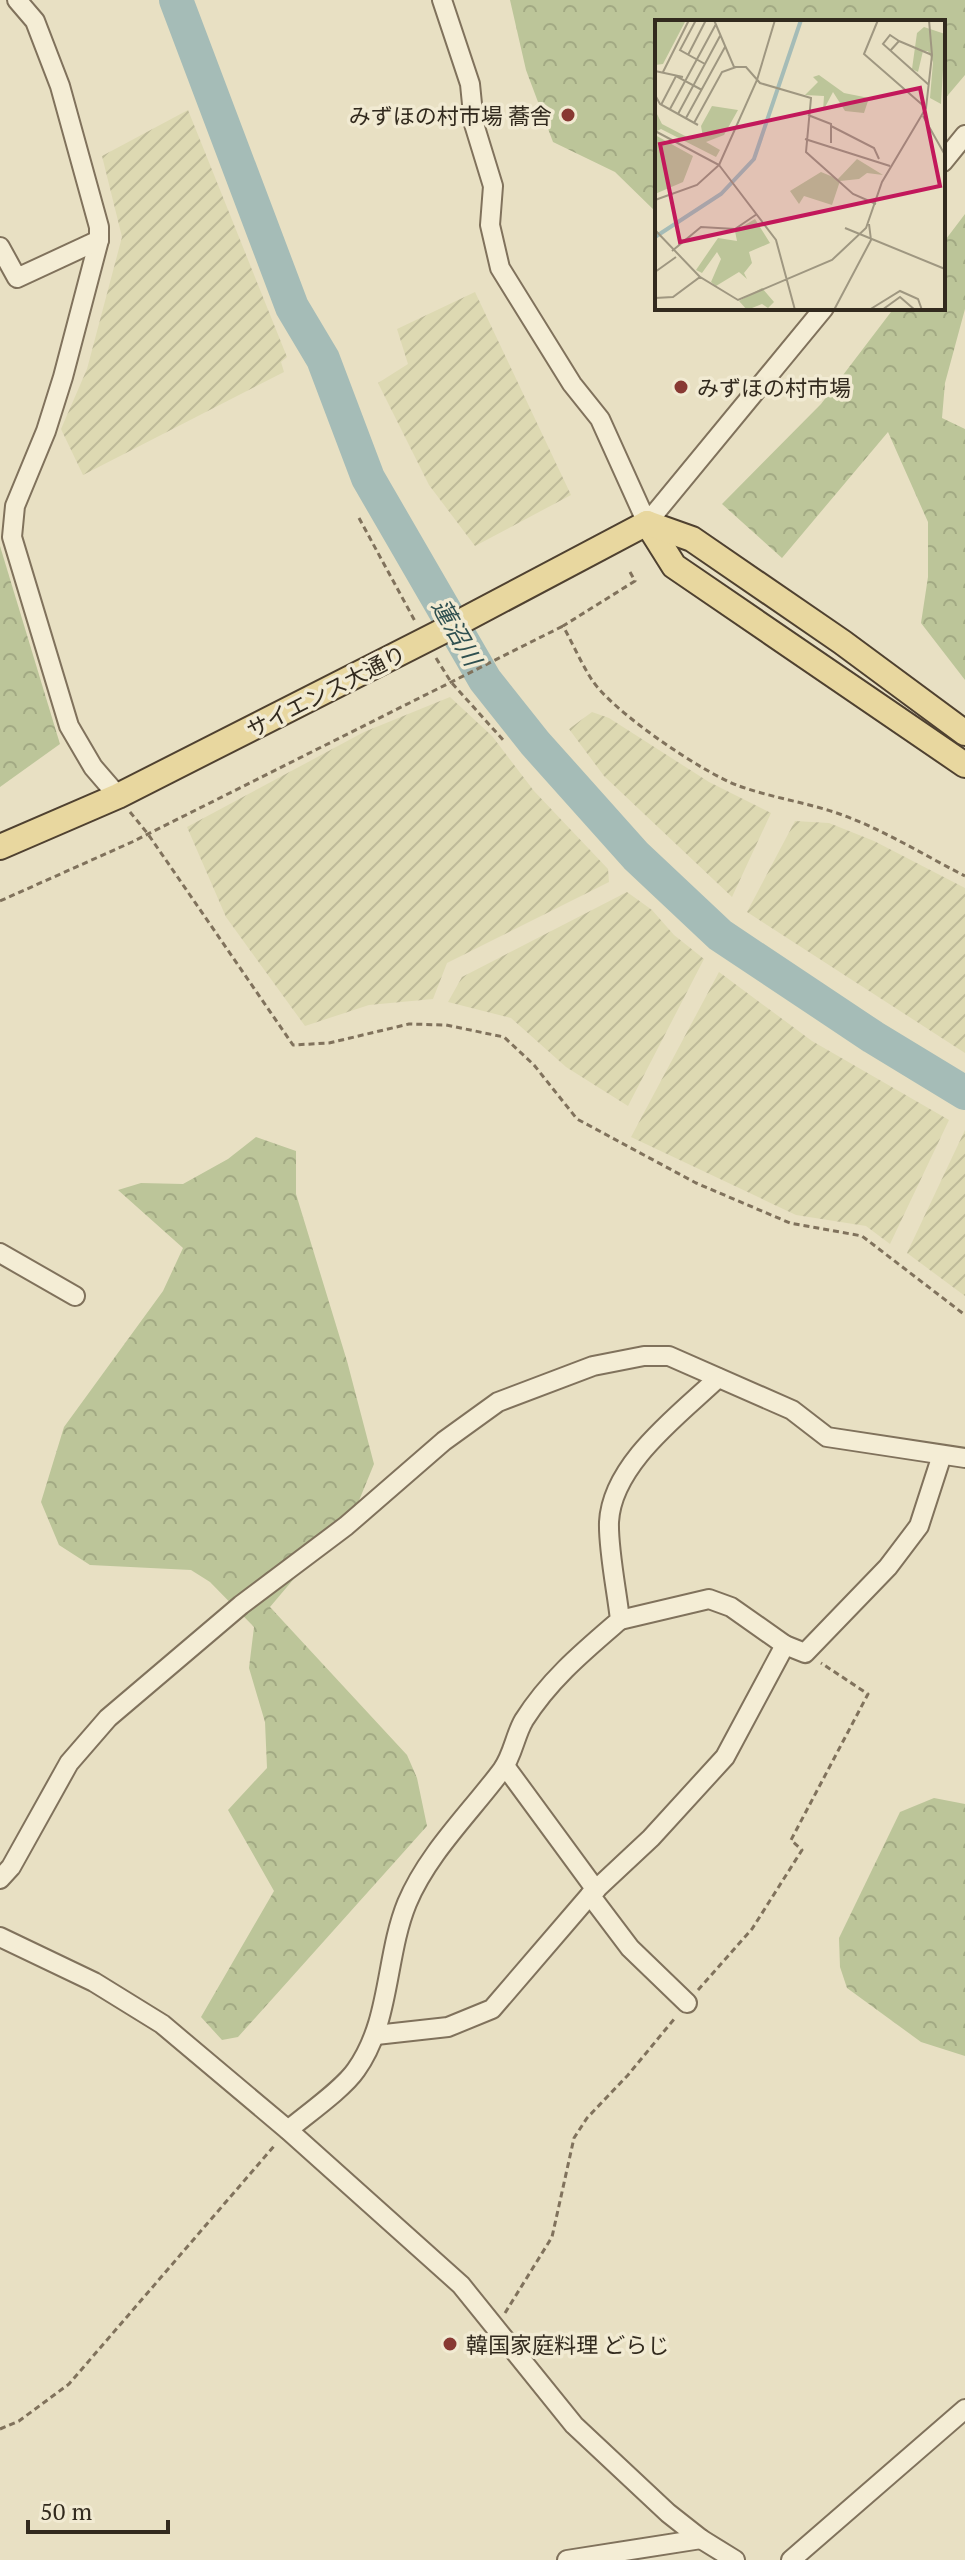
<svg xmlns="http://www.w3.org/2000/svg" width="965" height="2560" viewBox="0 0 965 2560" font-family="'PT Serif','Noto Sans JP',serif">
	<style>
		.farmland { fill: url(#farmland-furrows) }
		.forest { fill: url(#forest-crowns) }
		.lines { fill: none; stroke-linecap: round; stroke-linejoin: round }
		.river { stroke: #a5bcb7; stroke-width: 34 }
		.minor-casing { stroke: #80725c; stroke-width: 22 }
		.major-casing { stroke: #4f4130; stroke-width: 28 }
		.path { stroke: #80725c; stroke-width: 3; stroke-dasharray: 6 4; stroke-linecap: butt }
		.minor { stroke: #f4edd5; stroke-width: 18 }
		.major { stroke: #e8d79f; stroke-width: 24 }
		.poi-dot { fill: #883933; stroke: #f1ead2; stroke-width: 3 }
		.labels { text-anchor: middle; dominant-baseline: central; stroke-width: 7; stroke-linejoin: round; paint-order: stroke }
		.poi-label { font-size: 22px; fill: #322a1e; stroke: #f1ead2; text-anchor: start }
		.street-label { font-size: 22px; fill: #322a1e; stroke: #f1ead2 }
		.water-label { font-size: 24px; font-style: italic; fill: #2f5050; stroke: #f1ead2 }
		.inset-river { fill: none; stroke: #a5bcb7; stroke-width: 4 }
		.inset-road { fill: none; stroke: #9f9781; stroke-width: 2 }
		.view { fill: #c2185b; fill-opacity: 0.15; stroke: #c2185b; stroke-width: 4 }
		.inset-edge { fill: none; stroke: #322a1e; stroke-width: 4 }
	</style>
	<defs>
		<pattern id="farmland-furrows" width="10" height="10" patternUnits="userSpaceOnUse" patternTransform="scale(2)"><rect width="10" height="10" fill="#ddd9b2"/><path d="M-1 1l2-2M0 10L10 0M9 11l2-2" fill="none" stroke="#beba99"/></pattern>
		<pattern id="forest-crowns" width="20" height="18" patternUnits="userSpaceOnUse" patternTransform="scale(2)"><rect width="20" height="18" fill="#bcc599"/><path d="M2 6a3 3 0 1 1 6 0M12 15a3 3 0 1 1 6 0" fill="none" stroke="#a2a983"/></pattern>
	</defs>
	<rect width="100%" height="100%" fill="#e8e0c3"/>
	<g class="farmland">
		<path d="M188,110L287,357L281,362L284,372L83,475L61,429L87,369L122,237L102,156Z"/>
		<path d="M475,292L571,495L475,546L429,485L378,383L408,364L397,329Z"/>
		<path d="M450,697L492,736L534,791L608,869L609,882L447,963L433,999L369,1005L305,1026L226,917L187,827L364,732Z"/>
		<path d="M592,712L609,718L709,782L771,813L732,897L604,776L569,729Z"/>
		<path d="M795,821L829,823L874,841L965,888V1053L747,912Z"/>
		<path d="M627,892L652,910L674,935L704,959L628,1106L566,1067L511,1018L448,1002L462,977Z"/>
		<path d="M719,972L812,1041L949,1120L890,1244L866,1226L796,1215L631,1137Z"/>
		<path d="M965,1130V1296L907,1253Z"/>
	</g>
	<g class="forest">
		<path d="M510,0H965V75L943,101V22H657V213L615,172L553,142L526,70Z"/>
		<path d="M965,214V309L945,383L942,418L965,429V680L921,623L928,577V522L888,432L782,558L722,504L821,404L894,308H943V243Z"/>
		<path d="M0,546L60,744L0,787Z"/>
		<path d="M256,1137L296,1151V1194L347,1361L374,1464L358,1503L270,1607L407,1755L417,1778L427,1826L238,2037L222,2040L201,2017L274,1891L228,1810L267,1768L265,1722L249,1668L254,1627L210,1582L191,1570L90,1565L59,1545L41,1502L64,1427L163,1291L183,1248L118,1190L141,1183L183,1184L228,1159Z"/>
		<path d="M934,1798L965,1804V2056L921,2042L847,1988L840,1967L839,1938L900,1812Z"/>
	</g>
	<g class="lines">
		<path class="river" d="M176,0L292,307L323,359L368,478L485,680L535,743L636,856L720,935L873,1037L965,1093"/>
		<g class="minor-casing">
			<g id="minor">
				<path d="M17,0L35,21L60,86L99,227V240L63,377L46,431L15,506L12,537L69,726L93,767L118,796"/>
				<path d="M442,0L470,84L474,124L493,186L490,225L500,268L572,384L600,419L647,523L824,308"/>
				<path d="M943,162L965,135"/>
				<path d="M0,247L17,278L99,240"/>
				<path d="M0,1253L75,1296"/>
				<path d="M620,1620L709,1599L731,1607L785,1645L805,1653L888,1567L919,1526L942,1455"/>
				<path d="M505,1766L596,1890"/>
				<path d="M0,1879L11,1867L69,1763L108,1718L241,1605L346,1526L444,1441L498,1402L593,1366L644,1356H669L792,1410L827,1437L965,1458"/>
				<path d="M590,1895L630,1948L687,2003"/>
				<path d="M0,1937L94,1982L162,2024L288,2130L461,2285L574,2425L668,2513L701,2539L735,2560"/>
				<path d="M376,2035L448,2027L492,2009L590,1895L651,1838L725,1757L785,1645"/>
				<path d="M288,2130C307,2114 343,2089 356,2070C391,2021 385,1957 407,1903C428,1853 470,1813 502,1770C513,1755 515,1735 524,1720C550,1679 584,1651 620,1620C617,1592 608,1549 609,1522C612,1464 679,1415 718,1378"/>
				<path d="M567,2560L701,2539"/>
				<path d="M791,2560L965,2409"/>
			</g>
		</g>
		<g class="major-casing">
			<g id="major">
				<path d="M647,523L674,566L965,765"/>
				<path d="M0,847L118,796L441,632L647,523L692,539L842,642L965,733"/>
			</g>
		</g>
		<g class="path">
			<path d="M359,518L416,623"/>
			<path d="M630,572L635,581L563,626C573,644 581,663 592,680C613,712 703,773 739,786C770,797 803,802 834,812C879,827 922,854 965,876"/>
			<path d="M436,658L451,682L504,741"/>
			<path d="M130,812L148,834L293,1045L329,1043L409,1024L446,1025L504,1037L534,1065L577,1119L696,1183L790,1223L862,1236L965,1315"/>
			<path d="M0,901L132,842L563,626"/>
			<path d="M698,1990L752,1929L802,1850L791,1840L868,1694L821,1663"/>
			<path d="M505,2313L552,2237L574,2138L587,2118L628,2075L675,2018"/>
			<path d="M0,2429L19,2421L69,2384L275,2145"/>
		</g>
		<use href="#minor" class="minor"/>
		<use href="#major" class="major"/>
	</g>
	<g class="poi-dot">
		<circle cx="568" cy="115" r="8"/>
		<circle cx="681" cy="387" r="8"/>
		<circle cx="450" cy="2344" r="8"/>
	</g>
	<g class="labels">
		<g class="poi-label">
			<text x="552" y="115" text-anchor="end">みずほの村市場 蕎舎</text>
			<text x="697" y="387">みずほの村市場</text>
			<text x="466" y="2344">韓国家庭料理 どらじ</text>
		</g>
		<g class="street-label">
			<text transform="translate(326 691) rotate(-27)">サイエンス大通り</text>
		</g>
		<g class="water-label">
			<text transform="translate(457 632) rotate(60)">蓮沼川</text>
		</g>
	</g>
	<g transform="translate(655 20)">
		<rect width="290" height="290" fill="#e8e0c3"/>
		<path d="M0,0H31L8,44L0,45ZM107,268L119,282L113,288L107,284L92,290L84,281Z" fill="#bcc599"/>
		<path d="M269,7L290,14L286,84L275,78L278,42L273,31H268L263,52L257,49L262,13ZM164,55L189,73L214,78L209,93L190,91L178,72L168,91L169,76L150,75L163,62L158,57ZM57,86L83,90L69,115L51,122L65,130L61,137L6,109L0,112V90L7,104L32,117H48L46,106ZM0,115L38,136L28,162L0,174ZM202,139L228,155L212,153L204,159L185,161L177,185L149,176L144,184L135,171L166,152L183,159ZM100,199L115,223L94,232L97,243L89,253L92,259L84,252L61,266L56,262L66,239L62,232L47,253L41,250L63,218L82,221L80,211Z" fill="#bcc599"/>
		<path class="inset-river" d="M0,217L66,174L99,139L146,0"/>
		<path class="inset-road" d="M41,0L25,30L50,44M59,0L79,47H91L105,63L156,78L151,132L198,174L221,184M223,0L209,34L271,88M244,21L235,15L228,24L274,65M235,31L244,21L277,35M33,35L51,0M0,51L28,57M8,52L34,0M0,75L5,84L43,105M6,85L21,56L47,70M15,89L61,4M23,94L65,16M153,95L176,104V123M268,96L290,135M31,98L70,27M39,103L67,52L81,47M176,106L219,128L224,139M0,111L64,145L42,165L0,180M150,119L235,146M64,145L121,220L140,290M64,145L102,60L120,0M190,208L290,249M0,210L45,257M17,231L46,207L80,209L102,194M0,252L21,237M0,278L18,277L45,257L83,280L177,240L211,208L227,162L271,88L277,35L274,0M179,290L216,220L214,204M214,290L245,271L263,279L267,290M227,290L245,277L260,290"/>
		<path class="view" d="M265,68L285,166L25,222L5,124Z"/>
		<rect width="290" height="290" class="inset-edge"/>
	</g>
	<path d="M28 2520v12h140v-12" fill="none" stroke="#322a1e" stroke-width="4"/>
	<text x="40" y="2520" font-size="24" fill="#322a1e" stroke="#f1ead2" stroke-width="6" paint-order="stroke">50 m</text>
</svg>
